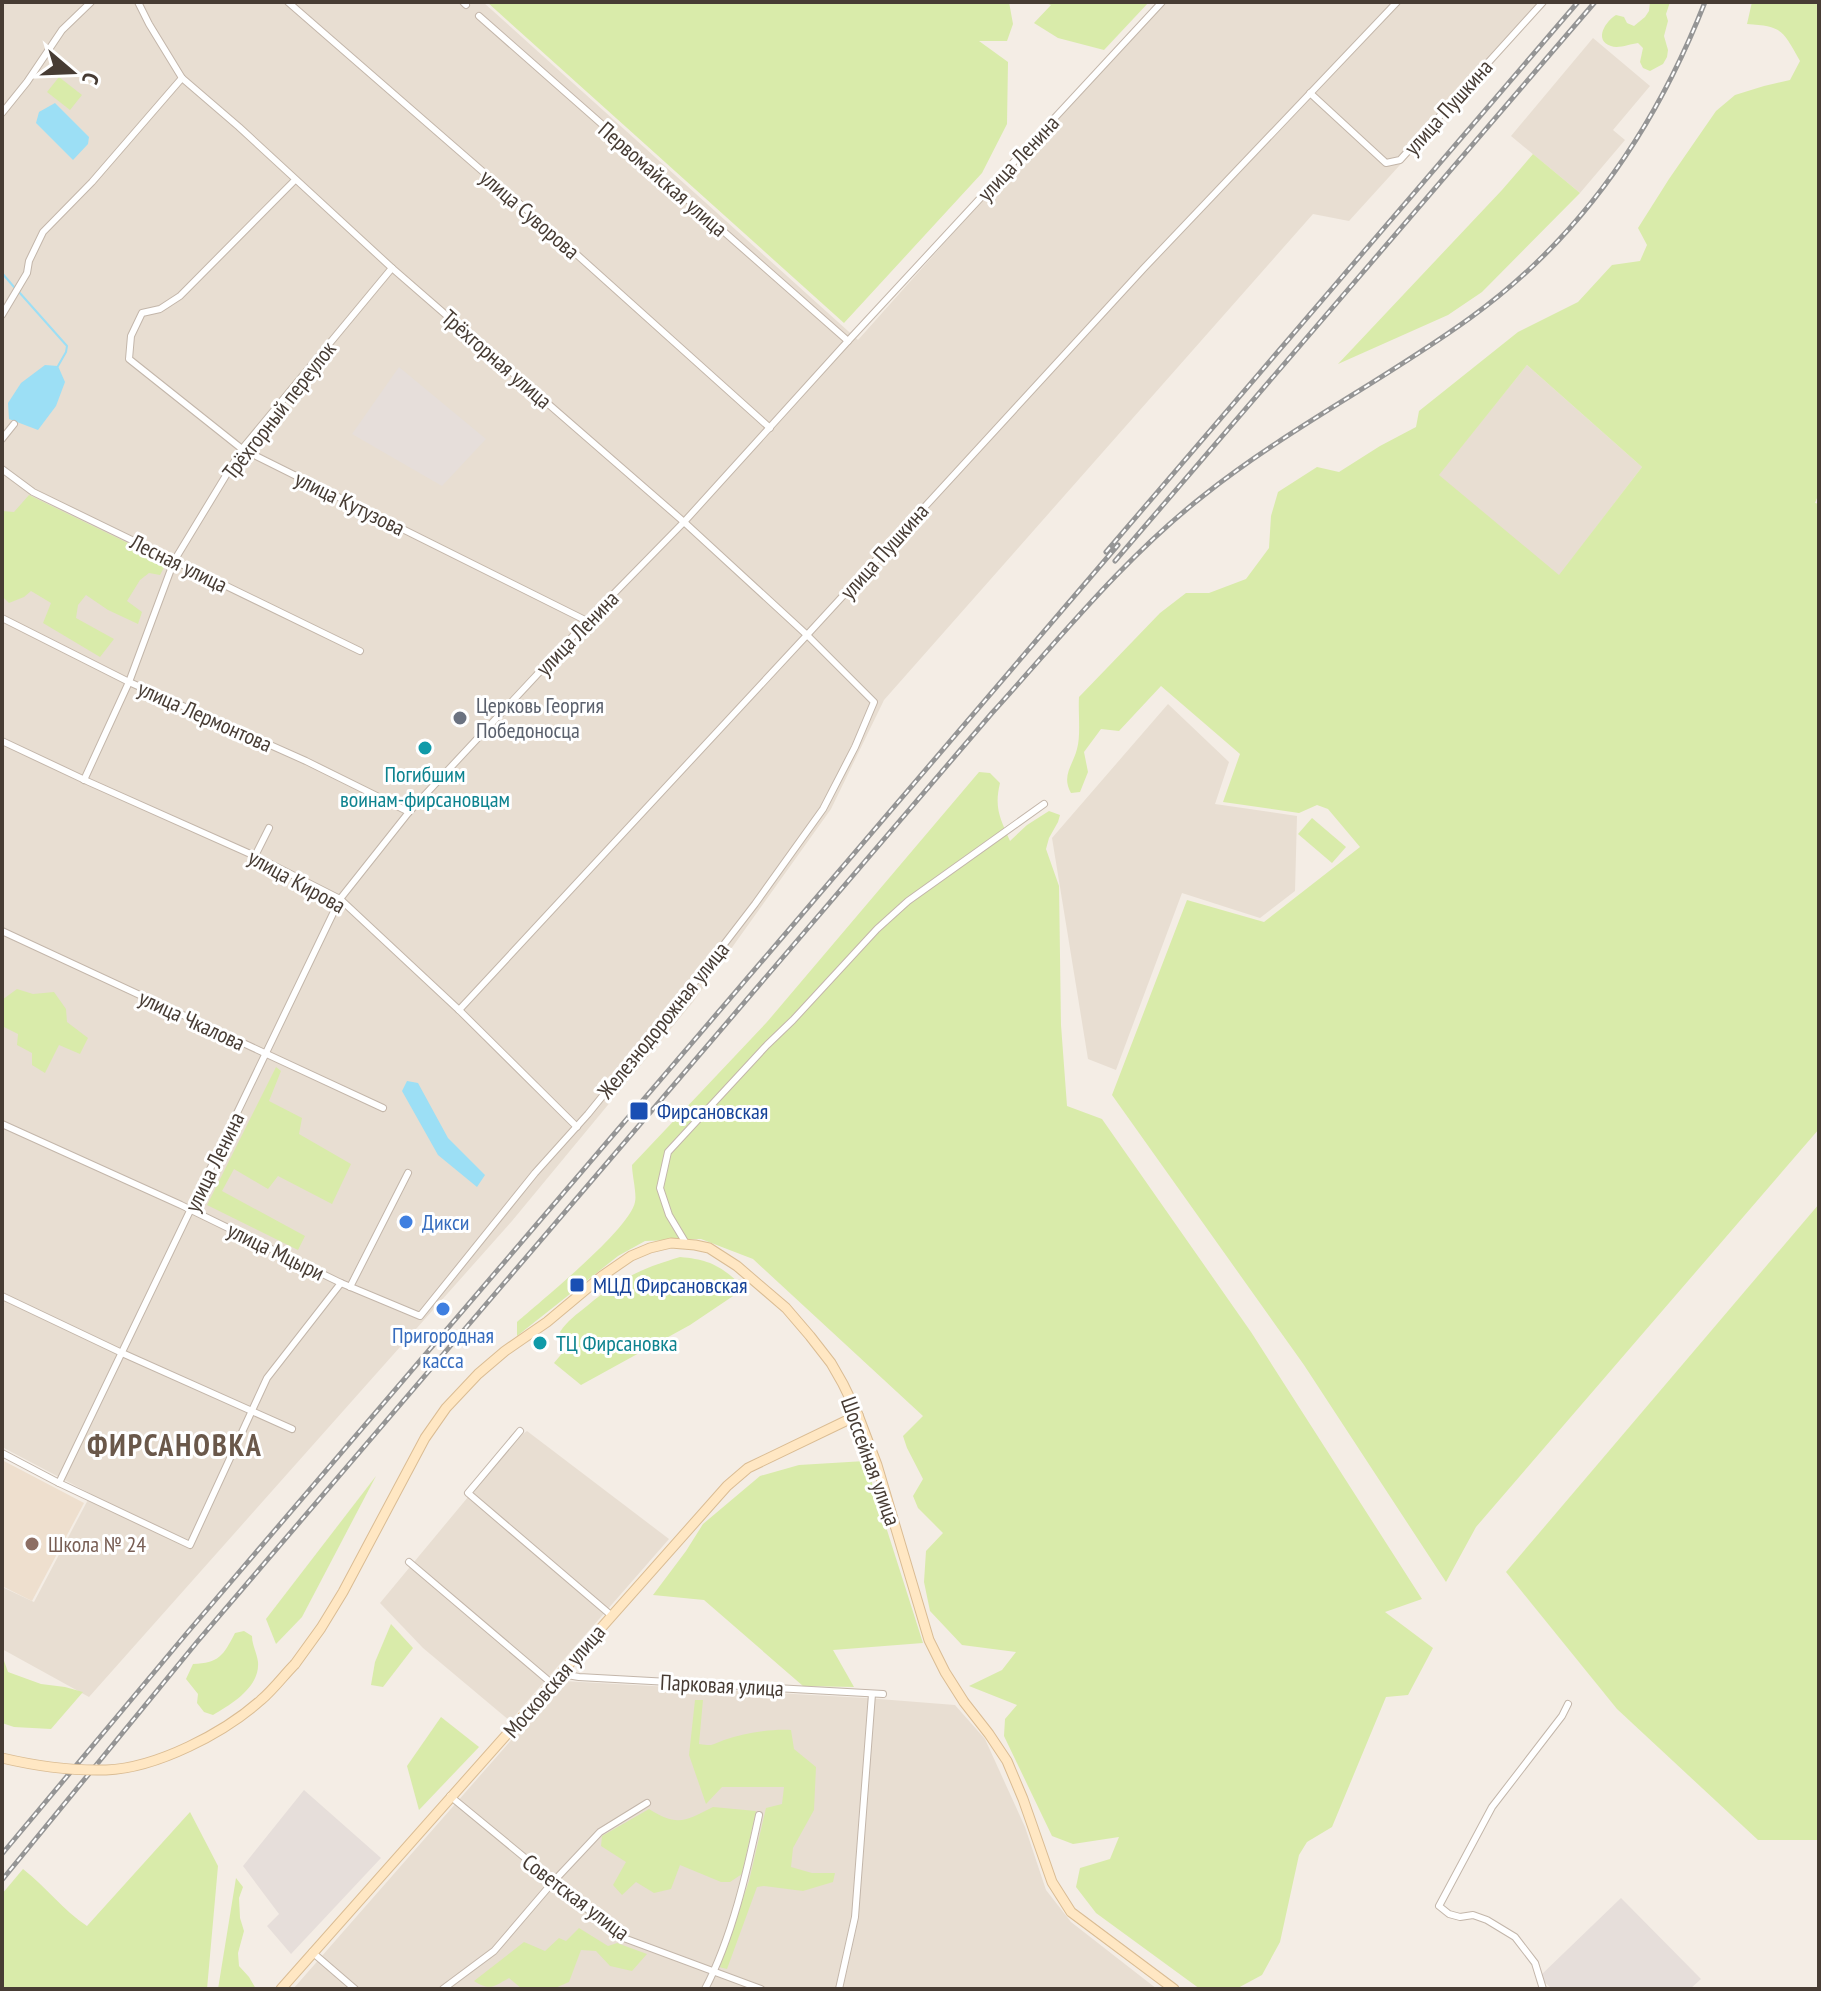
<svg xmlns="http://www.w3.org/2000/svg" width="1821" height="1991" viewBox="0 0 1821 1991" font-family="'PT Sans Narrow',sans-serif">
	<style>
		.residential { fill: #e8ded2 }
		.industrial { fill: #e6deda }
		.education { fill: #eedfce }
		.green { fill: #d9ebaa; fill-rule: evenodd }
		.water { fill: #9cdff5 }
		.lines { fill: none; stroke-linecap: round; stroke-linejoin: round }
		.stream { stroke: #9cdff5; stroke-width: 2 }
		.street-casing { stroke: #c3b6aa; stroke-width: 8 }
		.secondary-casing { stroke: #dabc93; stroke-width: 11 }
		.street { stroke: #fff; stroke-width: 6 }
		.secondary { stroke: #ffe7c3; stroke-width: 9 }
		.rail-casing { stroke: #959595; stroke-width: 5 }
		.rail { stroke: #fff; stroke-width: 2; stroke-dasharray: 6; stroke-linecap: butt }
		.secondary-bridge-casing { stroke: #dabc93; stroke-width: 11; stroke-linecap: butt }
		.secondary-bridge { stroke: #ffe7c3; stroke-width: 9 }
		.worship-dot { fill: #6b7280; stroke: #fff; stroke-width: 3 }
		.culture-dot { fill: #0f9aa8; stroke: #fff; stroke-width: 3 }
		.transit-dot { fill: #1a4fb4; stroke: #fff; stroke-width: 3 }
		.shop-dot { fill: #3f7fe0; stroke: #fff; stroke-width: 3 }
		.education-dot { fill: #8d6e63; stroke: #fff; stroke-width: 3 }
		.labels { text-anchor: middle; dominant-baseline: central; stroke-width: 6; stroke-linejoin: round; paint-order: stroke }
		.street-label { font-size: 22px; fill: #473c34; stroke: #fff }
		.worship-label { font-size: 22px; fill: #5b616d; stroke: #fff; text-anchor: start }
		.culture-label { font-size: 22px; fill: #0d838f; stroke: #fff }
		.transit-label { font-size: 22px; fill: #164399; stroke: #fff; text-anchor: start }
		.shop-label { font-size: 22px; fill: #366cbe; stroke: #fff; text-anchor: start }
		.education-label { font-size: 22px; fill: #785e54; stroke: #fff; text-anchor: start }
		.district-label { font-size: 30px; font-weight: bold; letter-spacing: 2px; fill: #6a584a; stroke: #fff }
	</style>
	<rect width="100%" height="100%" fill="#f4ede5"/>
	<g class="residential">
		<path d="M2,2H483L858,340L1159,2H1548L1349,221L1313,214L884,700L831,809L693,1002L512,1221L89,1697L2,1649V1587L34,1602L91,1494L2,1447Z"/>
		<path d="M1593,38L1650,86L1613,130L1625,140L1580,193L1511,136Z"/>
		<path d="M1527,365L1642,467L1559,576L1438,475Z"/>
		<path d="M1168,704L1229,762L1215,804L1297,816L1295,891L1260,918L1182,893L1116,1070L1088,1059L1052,838Z"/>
		<path d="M527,1431L669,1539L510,1721L423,1648L380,1603L517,1438Z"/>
		<path d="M563,1681L866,1698L955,1705L985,1739L1025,1827L1046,1890L1071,1922L1157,1989H293Z"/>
	</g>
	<g class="industrial">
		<path d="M399,367L486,439L442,486L352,434Z"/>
		<path d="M304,1790L381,1858L291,1954L267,1926L279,1914L243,1866Z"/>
		<path d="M1621,1898L1701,1979L1690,1989H1552L1539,1977Z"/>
	</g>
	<path class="education" d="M2,1460L84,1503L32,1601L2,1586Z"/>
	<g class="green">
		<path d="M487,2H1009L1013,24L1007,41H979L1008,62L1007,124L982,173L844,323Z"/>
		<path d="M1043,2H1149L1104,50L1058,38L1034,23L1051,5Z"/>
		<path d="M1650,2H1670L1666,14L1668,21L1664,36L1668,50L1667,57L1663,64L1650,71L1643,68L1640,62L1643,48L1638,43C1630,44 1618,49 1611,46C1593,40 1606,21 1616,15L1624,17L1627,23L1634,26L1645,17L1649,11Z"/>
		<path d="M1752,2H1819V493L1815,503L1819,504V1129L1476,1527L1446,1582L1304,1365L1112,1095L1187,900L1264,922L1360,847L1328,809L1317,805L1299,813L1223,802L1240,754L1161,686L1119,731L1101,729L1084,752L1088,772L1080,792L1071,793C1061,776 1073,765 1077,749C1081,735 1078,712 1079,697L1160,613L1186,593H1209L1246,579L1269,548L1271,516L1278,492L1317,467L1339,472L1380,446L1416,427L1419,411L1518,332L1578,302L1612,265L1640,261L1647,245L1638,228L1669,179L1716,111L1735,95L1764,86L1790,80L1800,61C1783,31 1783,26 1747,24ZM1527,365L1642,467L1559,575L1439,475Z"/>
		<path d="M59,77L82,95L70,110L47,92Z"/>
		<path d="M1533,154L1580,193L1482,292L1448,315L1338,364L1502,190Z"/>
		<path d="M29,495L167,562L160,575L149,573L140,580L127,601L142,612L138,624L108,610L86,595L78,605L76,618L114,639L100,657L43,623L51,603L31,591L24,597L9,603L2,596V511L14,512Z"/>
		<path d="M979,772L990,773L1000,783C994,808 1000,818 1010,841L1027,825L1049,811L1060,815L1058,822L1049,838L1046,849L1059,886L1061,1025L1067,1106L1102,1119L1251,1332L1422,1599L1385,1612L1433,1648L1408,1695L1386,1697L1332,1827L1307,1842L1299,1855L1280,1942L1262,1975L1236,1989H1200L1096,1913L1076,1887L1080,1868L1110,1859L1119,1837L1073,1844L1052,1836L1004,1736L1005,1719L1017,1705L969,1686L1002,1670L1016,1652L962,1645L930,1611L924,1582L926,1551L943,1533L918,1508L913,1496L923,1479L907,1448L903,1436L923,1416L753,1259L701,1239L645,1241L618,1256L517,1336V1322C541,1301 630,1229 635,1202C637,1194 632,1175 632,1165L767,1022Z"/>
		<path d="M1312,818L1346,847L1332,863L1298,834Z"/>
		<path d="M17,989L33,994L54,992L66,1009L67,1022L88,1038L80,1054L59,1045L45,1073L32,1065V1053L17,1045L18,1034L2,1026V1000Z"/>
		<path d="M276,1067L281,1071L269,1101L302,1118L299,1134L351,1164L332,1204L278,1176L268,1189L234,1169L222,1191L305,1236L298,1250L207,1205Z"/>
		<path d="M1819,1204V1840H1758L1617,1709L1506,1572Z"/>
		<path d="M680,1257C713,1260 721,1267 745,1288L690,1325L581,1385L554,1363L569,1345L560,1332C567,1321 577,1314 587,1306C619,1279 640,1269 680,1257Z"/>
		<path d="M865,1461L923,1643L833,1650L854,1687L803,1686L704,1600L653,1595L686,1551L703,1524L760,1476L799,1465Z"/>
		<path d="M376,1476L302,1617L276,1644L266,1619Z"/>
		<path d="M391,1624L413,1648L383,1687L371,1685L375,1662Z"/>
		<path d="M244,1631L252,1636C252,1645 257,1653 258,1662C260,1687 232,1704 213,1715L204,1712L197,1703L198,1694L186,1679L193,1664C219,1663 223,1656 235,1633Z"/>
		<path d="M2,1655L8,1672L41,1684L65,1687L83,1692L51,1729L14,1727L2,1723Z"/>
		<path d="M695,1700H703L699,1744C714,1746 711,1745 724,1740C745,1733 769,1729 791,1730L794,1749L816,1767L814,1810L793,1848L791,1867L812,1873H835L833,1882L803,1891L764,1886L757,1887L727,1969L719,1967L749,1881L766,1808L782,1804L784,1787H722L706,1804L689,1755Z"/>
		<path d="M441,1717L479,1747L419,1810L407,1766Z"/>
		<path d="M713,1807L756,1811L742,1874L730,1882H721L680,1865L671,1889L654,1893L636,1882L622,1895L613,1885L626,1862L601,1846L602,1836L649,1809C677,1827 686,1821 713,1807Z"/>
		<path d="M190,1812L218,1866L207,1989H2V1894L23,1869C46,1887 63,1910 87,1926Z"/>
		<path d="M236,1878L243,1887L239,1898L240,1918L244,1931L238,1953L239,1966L249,1977L256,1989H218Z"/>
		<path d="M579,1928L608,1946L617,1943L647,1954L632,1971L610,1966L596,1951L581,1950L569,1982L553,1989H522L509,1978C493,1987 490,1991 474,1981L524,1942L545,1951L559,1938L566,1941Z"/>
	</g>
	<g class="water">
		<path d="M55,103L89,137L88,144L73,160L36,123L39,112Z"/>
		<path d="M45,365L58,366L65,382L56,406L38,430L9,419L8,403L21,383Z"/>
		<path d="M407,1081L418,1083L448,1138L485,1175L477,1187L438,1155L402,1091Z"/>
	</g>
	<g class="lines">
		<g class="stream">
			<path d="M2,273L14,287"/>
			<path d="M19,292L67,346L66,352L58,366"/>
		</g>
		<g class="street-casing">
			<g id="street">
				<path d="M288,2L535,217L770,428"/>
				<path d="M463,2L466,5"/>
				<path d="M479,16L848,341"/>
				<path d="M1310,93L1386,163L1400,160L1543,2"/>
				<path d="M2,113L27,82L62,30L91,2"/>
				<path d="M295,180L180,296L160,309L142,313L131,336L129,359L242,449L587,621"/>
				<path d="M2,315L27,273L29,261L43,232L92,182L182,78"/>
				<path d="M2,439L14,424"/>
				<path d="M2,469L33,492L360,651"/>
				<path d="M2,618L129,682L306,761L409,812"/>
				<path d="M2,741L89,782L255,856L340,899L459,1010L577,1127"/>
				<path d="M84,780L129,682L174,561L242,449L392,268"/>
				<path d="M255,856L269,828"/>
				<path d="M2,931L383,1108"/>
				<path d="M459,1010L807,635L1144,268L1397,2"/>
				<path d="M2,1124L181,1205L341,1283L420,1316L535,1173L588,1114L695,982L755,904L823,809L855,747L874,702L807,635L684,522L392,268L239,127L182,78L149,24L138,2"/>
				<path d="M687,1245L669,1215L660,1188L668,1152L767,1045L793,1020L877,929L908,901L1044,804"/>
				<path d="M350,1287L408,1173"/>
				<path d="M2,1296L122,1353L292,1429"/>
				<path d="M520,1431L468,1493L612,1616"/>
				<path d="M2,1453L59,1483L190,1545L267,1378L341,1283"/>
				<path d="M59,1483L340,899L409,812L587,621L684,522L848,341L1162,2"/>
				<path d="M409,1562L549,1681L551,1685"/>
				<path d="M561,1674L579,1677L883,1694"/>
				<path d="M450,1796L621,1937L761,1989"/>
				<path d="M312,1952L355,1989"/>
				<path d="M443,1989L494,1951L553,1882L600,1832L647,1803"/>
				<path d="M705,1989C732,1938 747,1871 759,1815"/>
				<path d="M839,1989L855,1917L872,1694"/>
				<path d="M1543,1989L1535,1963L1515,1937L1487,1920L1473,1915L1460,1917L1449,1914L1439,1906L1492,1807L1562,1716L1568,1704"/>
			</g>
		</g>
		<g class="secondary-casing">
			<g id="secondary">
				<path d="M295,1664L321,1628L343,1592L425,1438L446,1408L478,1374L505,1351L547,1322L602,1276L631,1256L650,1248L671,1243L695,1245L709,1248L737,1266L786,1308L810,1336L831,1363L843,1384L858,1415L877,1465L929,1640L945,1672L964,1702L989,1734L1007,1761L1023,1799L1052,1882L1071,1912L1174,1989"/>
				<path d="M281,1989L727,1486L748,1468L858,1415"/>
			</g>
		</g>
		<use href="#street" class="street"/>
		<use href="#secondary" class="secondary"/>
		<g class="rail-casing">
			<g id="rail">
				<path d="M1106,552L1578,2"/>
				<path d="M1115,561L1595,2"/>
				<path d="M2,1854L187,1633L1118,545"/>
				<path d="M2,1880L197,1642L992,713C1060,638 1124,558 1203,496C1287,429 1383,381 1470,318C1580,239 1656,127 1705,2"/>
			</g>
		</g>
		<use href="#rail" class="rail"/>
		<g class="secondary-bridge-casing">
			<path id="secondary-bridge" d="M2,1758C36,1766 71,1771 106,1770C157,1768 224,1733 261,1700C274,1689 284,1675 295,1664"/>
		</g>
		<use href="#secondary-bridge" class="secondary-bridge"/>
	</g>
	<circle class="worship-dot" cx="460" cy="718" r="8"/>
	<g class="culture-dot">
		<circle cx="425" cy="748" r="8"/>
		<circle cx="540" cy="1343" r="8"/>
	</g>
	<g class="transit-dot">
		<rect x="629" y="1101" width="20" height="20" rx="4"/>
		<rect x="569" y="1277" width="16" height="16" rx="4"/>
	</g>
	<g class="shop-dot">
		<circle cx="406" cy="1222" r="8"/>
		<circle cx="443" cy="1309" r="8"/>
	</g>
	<circle class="education-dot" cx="32" cy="1544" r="8"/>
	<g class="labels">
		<g class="street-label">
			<text transform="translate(1448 107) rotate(-48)">улица Пушкина</text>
			<text transform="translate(1018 158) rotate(-47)">улица Ленина</text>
			<text transform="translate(663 179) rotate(41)">Первомайская улица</text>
			<text transform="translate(530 214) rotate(41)">улица Суворова</text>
			<text transform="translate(497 359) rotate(41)">Трёхгорная улица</text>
			<text transform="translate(279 410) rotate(-52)">Трёхгорный переулок</text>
			<text transform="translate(350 503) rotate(26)">улица Кутузова</text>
			<text transform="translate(884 551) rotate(-48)">улица Пушкина</text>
			<text transform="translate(179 563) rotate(26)">Лесная улица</text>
			<text transform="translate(577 633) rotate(-46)">улица Ленина</text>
			<text transform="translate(205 716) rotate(24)">улица Лермонтова</text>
			<text transform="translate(297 881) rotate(29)">улица Кирова</text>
			<text transform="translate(192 1020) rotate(25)">улица Чкалова</text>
			<text transform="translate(663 1020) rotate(-51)">Железнодорожная улица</text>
			<text transform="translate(214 1162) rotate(-64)">улица Ленина</text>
			<text transform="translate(276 1251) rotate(26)">улица Мцыри</text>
			<text transform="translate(871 1461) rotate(70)">Шоссейная улица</text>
			<text transform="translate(554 1681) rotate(-49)">Московская улица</text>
			<text transform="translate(722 1685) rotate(3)">Парковая улица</text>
			<text transform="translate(576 1897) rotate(37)">Советская улица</text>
		</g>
		<g class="worship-label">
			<text x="476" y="705">Церковь Георгия<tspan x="476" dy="25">Победоносца</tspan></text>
		</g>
		<g class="culture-label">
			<text x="425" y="774">Погибшим<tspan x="425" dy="25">воинам-фирсановцам</tspan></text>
			<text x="556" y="1343" text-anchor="start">ТЦ Фирсановка</text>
		</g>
		<g class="transit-label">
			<text x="657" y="1111">Фирсановская</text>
			<text x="593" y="1285">МЦД Фирсановская</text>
		</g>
		<g class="shop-label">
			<text x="422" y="1222">Дикси</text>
			<text x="443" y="1335" text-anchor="middle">Пригородная<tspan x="443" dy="25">касса</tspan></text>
		</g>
		<g class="education-label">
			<text x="48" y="1544">Школа № 24</text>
		</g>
		<g class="district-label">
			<text x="175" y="1444">ФИРСАНОВКА</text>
		</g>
	</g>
	<rect width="1821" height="1991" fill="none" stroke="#473c34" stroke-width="8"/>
	<g transform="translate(72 72) rotate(109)" stroke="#ffffff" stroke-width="6" paint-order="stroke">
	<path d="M0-6L14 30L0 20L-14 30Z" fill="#473c34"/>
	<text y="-12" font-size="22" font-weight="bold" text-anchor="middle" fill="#473c34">С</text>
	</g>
</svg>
